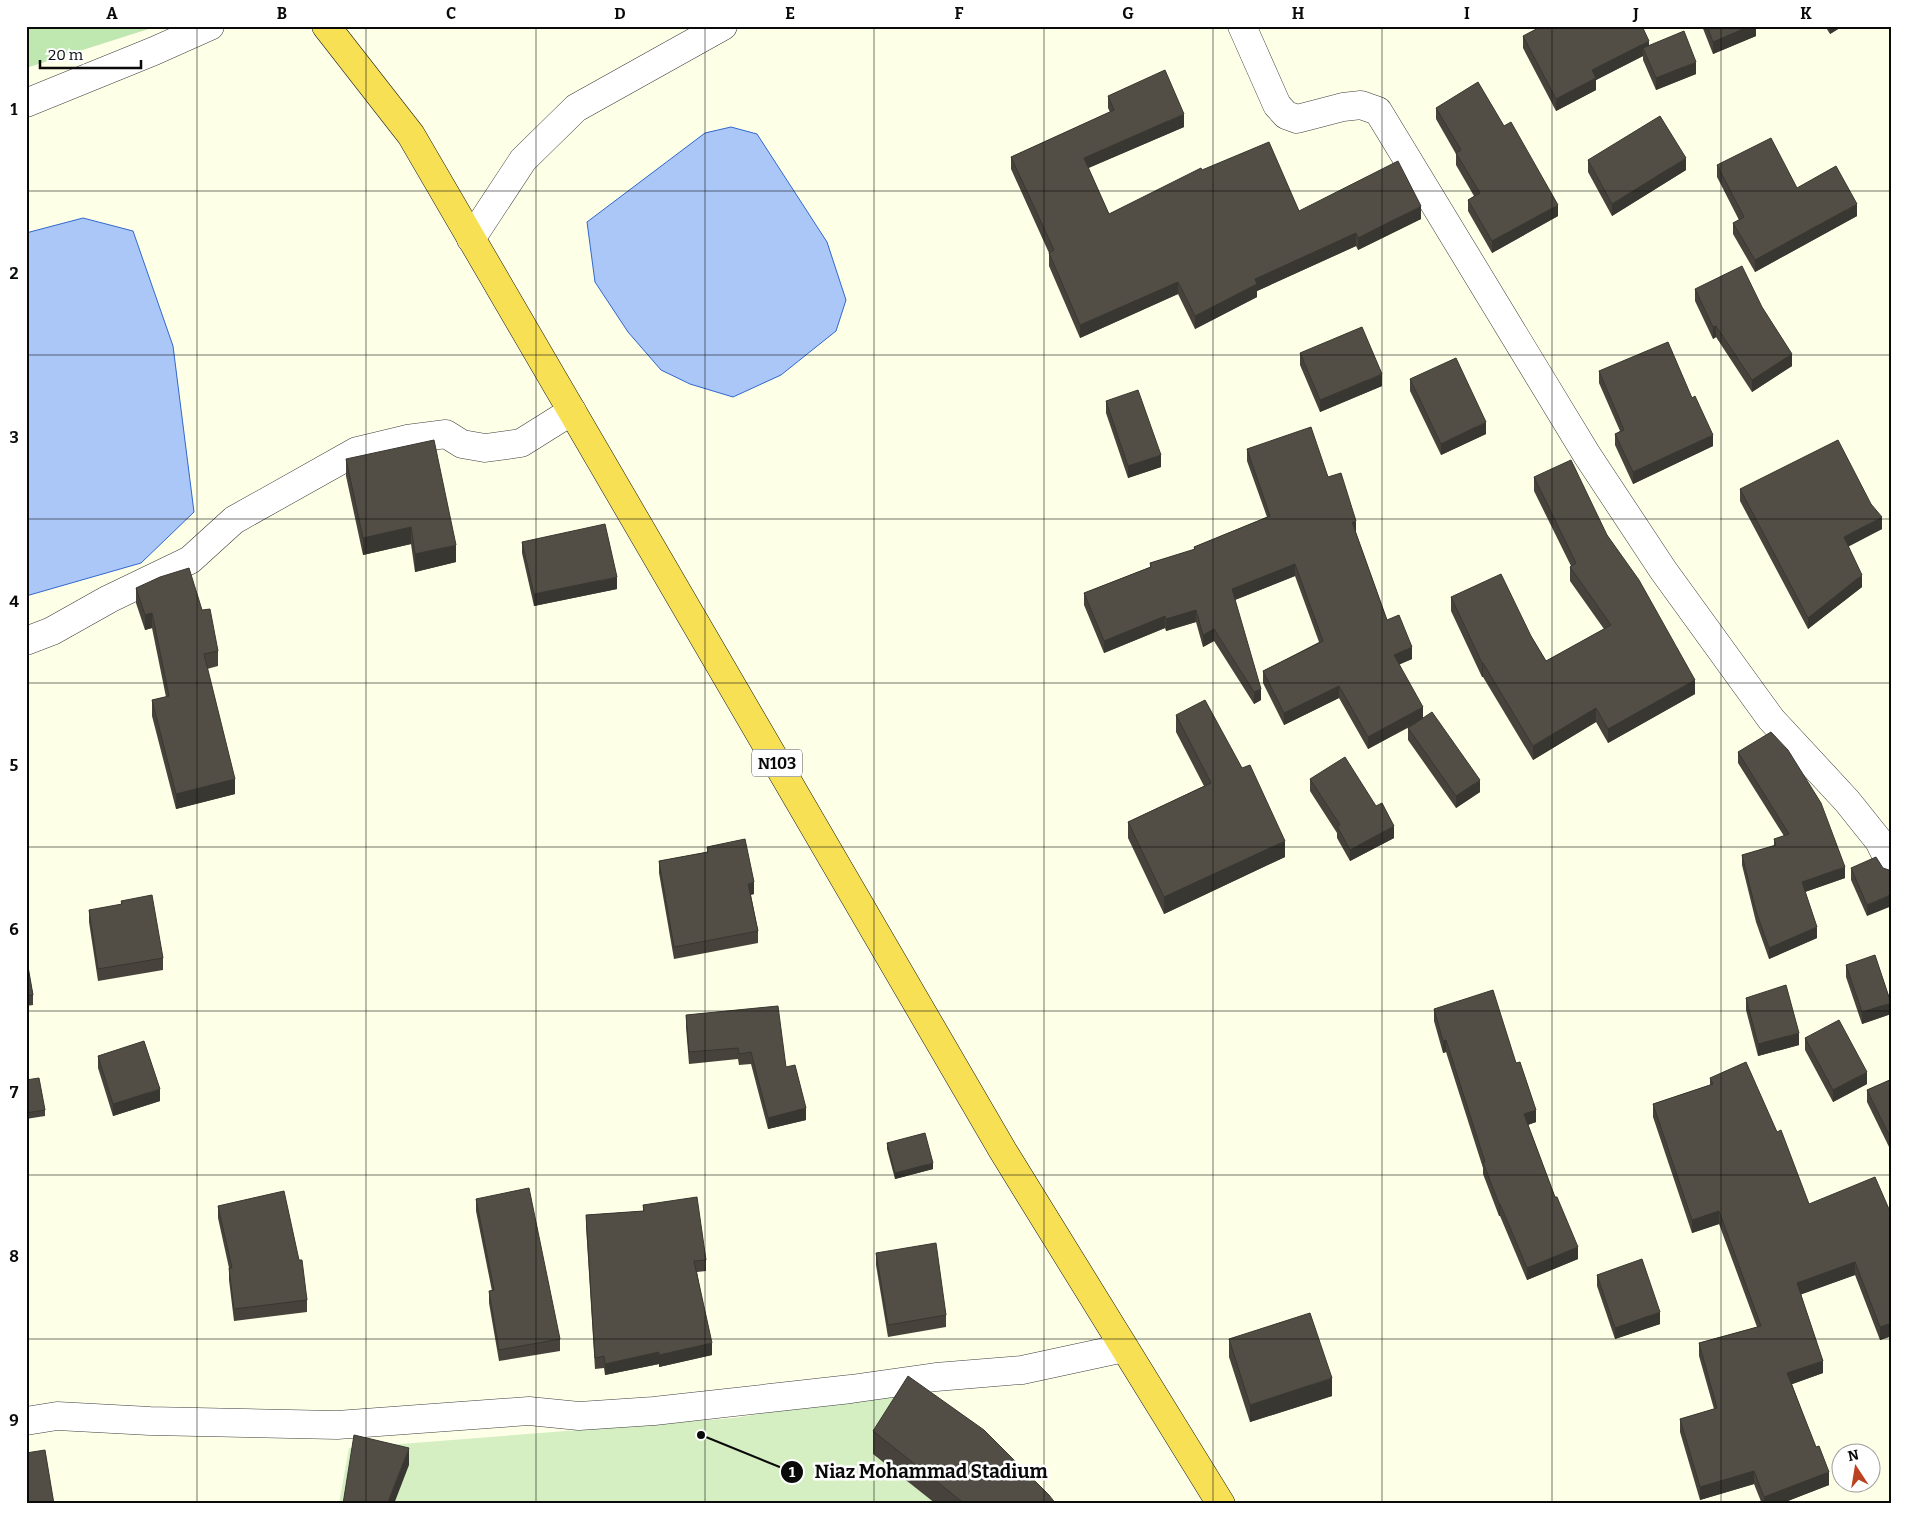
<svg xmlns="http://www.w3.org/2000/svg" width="1918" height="1530" viewBox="0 0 1918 1530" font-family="Bitter,serif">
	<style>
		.green { fill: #bfe8b1 }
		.pitch { fill: #d5efc3 }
		.water { fill: #abc7f7; stroke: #3167ce }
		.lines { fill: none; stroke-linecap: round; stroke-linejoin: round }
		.minor-casing { stroke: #3d3d3d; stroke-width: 29 }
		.trunk-casing { stroke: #1b1b1b; stroke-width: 29 }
		.minor { stroke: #fff; stroke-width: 28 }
		.trunk { stroke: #f7e054; stroke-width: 28 }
		.wall { fill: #47433c }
		.shaded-wall { fill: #393731 }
		.building { fill: #524e46; stroke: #393731 }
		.grid { fill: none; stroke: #0a0a0a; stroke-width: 1; stroke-opacity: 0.55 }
		.labels { text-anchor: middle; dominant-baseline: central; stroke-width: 5; stroke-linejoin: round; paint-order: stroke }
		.shield { fill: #fff; stroke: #545454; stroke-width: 1 }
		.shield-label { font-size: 16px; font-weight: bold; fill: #0a0a0a }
		.leader { fill: none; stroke: #0a0a0a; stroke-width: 2 }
		.callout-dot { fill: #0a0a0a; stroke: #fff; stroke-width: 2 }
		.mark-label { font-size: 15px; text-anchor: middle; font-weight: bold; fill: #fff }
		.callout-label { font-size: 19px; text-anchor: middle; font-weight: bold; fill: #0a0a0a; stroke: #fff; stroke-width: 5; stroke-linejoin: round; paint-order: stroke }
		.neatline { fill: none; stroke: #0a0a0a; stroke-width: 2 }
		.grid-label { font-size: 16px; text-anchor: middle; font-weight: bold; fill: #0a0a0a }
	</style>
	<rect width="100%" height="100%" fill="#fdffe6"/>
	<path class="green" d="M26,26H158L26,68Z"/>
	<path class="pitch" d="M909,1390L873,1454L936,1504H339L349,1448L734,1418Z"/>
	<g class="water">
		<path d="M731,127L757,134L827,242L846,300L836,331L781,375L733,397L690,384L661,370L628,332L595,282L587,222L705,133Z"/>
		<path d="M83,218L133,231L173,346L194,512L141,563L26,596V233Z"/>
	</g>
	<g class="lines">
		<g class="minor-casing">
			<g id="minor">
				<path d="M1242,26L1277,105L1286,115L1297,119L1343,107L1361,105L1378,111L1587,455L1663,570L1771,719L1847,801L1879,841L1892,867"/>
				<path d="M26,103L154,51L210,26"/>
				<path d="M471,239L523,160L576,108L723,26"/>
				<path d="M26,641L52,631L109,599L190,560L234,520L357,451L407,439L446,434L462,444L485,448L521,443L572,411"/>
				<path d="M26,1421L57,1416L150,1421L337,1425L529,1411L579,1416L654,1411L851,1389L936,1377L1022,1370L1124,1348"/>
			</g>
		</g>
		<g class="trunk-casing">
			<path id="trunk" d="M326,26L411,135L1003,1151L1221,1504"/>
		</g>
		<use href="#minor" class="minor"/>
		<use href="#trunk" class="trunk"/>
	</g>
	<g class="wall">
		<path d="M1702,26H1756V36L1713,54Z"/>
		<path d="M1825,26H1843L1830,34Z"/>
		<path d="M1523,36L1649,45L1696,74L1656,90L1643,60V56L1596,80V90L1556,111L1523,48Z"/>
		<path d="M1108,96L1184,127L1088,168L1109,214L1202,170L1299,211L1421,219L1358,250L1356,246L1257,291V297L1195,329L1178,294L1080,338L1049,266V253L1011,169V157L1110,112L1108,108Z"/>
		<path d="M1436,108L1558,216L1492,253L1468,211V200L1474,196L1456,165V154L1436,119Z"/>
		<path d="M1588,160L1686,170L1612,216L1588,172Z"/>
		<path d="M1717,165L1797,188L1857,216L1755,272L1733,234V223L1739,220L1717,177Z"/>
		<path d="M1695,289L1762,307L1792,366L1752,392L1716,337L1713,339L1695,301Z"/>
		<path d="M1300,353L1382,386L1320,412L1300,365Z"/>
		<path d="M1599,371L1692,398L1713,446L1633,484L1615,445V434L1620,431L1599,383Z"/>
		<path d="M1410,379L1486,434L1441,455L1410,391Z"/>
		<path d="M1106,401L1161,467L1128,478L1106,413Z"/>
		<path d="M1247,449L1328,477L1356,533L1387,620L1412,659L1399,664L1423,718L1480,792L1456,808L1408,740V728L1415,724L1368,749L1339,698L1284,725L1263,683V671L1319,642L1295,576L1235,600L1261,700L1254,704L1214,641L1203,647L1196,622L1166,631L1165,628L1104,653L1084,605V593L1150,567V563L1194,550V547L1267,517L1247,461Z"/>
		<path d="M346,459L456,562L415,572L411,544L363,555L346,476Z"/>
		<path d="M1534,477L1607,535L1695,694L1608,743L1596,722L1533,760L1483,677H1482L1451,611V597L1531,636L1546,661L1604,629L1570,581V567L1571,566L1534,491Z"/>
		<path d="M1740,489L1882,529L1848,546L1862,587L1808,629L1740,501Z"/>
		<path d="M522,542L617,589L534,606L522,553Z"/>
		<path d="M136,588L202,610L218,651V666L207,669L235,794L176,809L152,716V700L166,697L152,628L145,630L136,603Z"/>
		<path d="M1176,715L1242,768L1285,857L1164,914L1128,838V822L1204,786L1176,732Z"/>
		<path d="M1738,752L1845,878L1805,892L1817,938L1769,959L1756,922L1742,865V855L1774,846V839L1784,836L1738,763Z"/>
		<path d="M1310,779L1394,838L1350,861L1337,838V833L1310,791Z"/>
		<path d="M707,847L754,894L751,895L758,931V943L674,959L659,873V861L707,852Z"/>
		<path d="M1851,868H1883L1867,916L1851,880Z"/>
		<path d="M121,901L163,958V970L98,981L89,922V910L121,905Z"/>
		<path d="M26,955L33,995V1005L26,1006Z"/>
		<path d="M1846,965L1891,1014L1862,1024L1846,977Z"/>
		<path d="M1746,998L1799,1045L1758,1056L1746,1010Z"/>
		<path d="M1434,1009L1516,1063L1536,1122L1528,1125L1578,1259L1527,1280L1500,1216H1499L1483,1174V1168L1446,1052L1443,1053L1434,1021Z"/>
		<path d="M686,1015L786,1067L806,1120L768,1129L751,1064L739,1065L738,1059L689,1064L686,1027Z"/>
		<path d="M1805,1038L1867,1084L1833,1102L1805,1050Z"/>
		<path d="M98,1056L160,1101L113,1116L98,1068Z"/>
		<path d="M1710,1078L1809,1204L1892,1216V1336L1880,1340L1855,1275L1801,1294L1823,1373L1792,1384L1829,1485L1780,1504H1762L1754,1484L1700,1500L1680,1432V1419L1714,1409L1699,1356V1343L1757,1327L1719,1224L1692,1233L1653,1117V1104L1710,1085Z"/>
		<path d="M1892,1079V1153L1867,1102V1090Z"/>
		<path d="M26,1080L45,1110V1116L26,1119Z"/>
		<path d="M887,1143L933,1169L895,1179L887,1149Z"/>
		<path d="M476,1199L560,1339V1351L499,1361L489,1303V1291H492L476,1211Z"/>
		<path d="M643,1205L706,1260V1271L697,1272L712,1355L659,1367V1364L605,1375L604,1368L595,1369L586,1226V1215L643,1211Z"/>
		<path d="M218,1206L299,1260L307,1300V1312L234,1321L229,1280V1268L218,1218Z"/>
		<path d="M876,1253L946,1315V1327L888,1337L876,1265Z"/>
		<path d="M1597,1275L1660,1324L1615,1339L1597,1286Z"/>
		<path d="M1229,1339L1332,1396L1250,1422L1229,1357Z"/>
		<path d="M873,1431L1056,1504H936L873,1454Z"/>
	</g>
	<g class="shaded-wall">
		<path d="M1750,26H1756V36L1713,54V42Z"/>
		<path d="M1830,26H1843L1830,34Z"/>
		<path d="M1649,41V53L1643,48V56L1596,80V90L1556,111V99L1592,70Z"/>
		<path d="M1696,62V74L1656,90V78Z"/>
		<path d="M1184,114V127L1084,170V158Z"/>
		<path d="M1686,158V170L1612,216V204Z"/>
		<path d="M1857,204V216L1755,272V260Z"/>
		<path d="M1558,205V216L1492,253V241Z"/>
		<path d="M1421,206V219L1358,250V238Z"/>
		<path d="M1356,233V246L1257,291V297L1195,329V316L1255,279Z"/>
		<path d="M1178,282V294L1080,338V325Z"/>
		<path d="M1716,326V337L1713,339V327Z"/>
		<path d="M1792,354V366L1752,392V380Z"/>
		<path d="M1382,374V386L1320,412V400Z"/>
		<path d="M1486,422V434L1441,455V444Z"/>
		<path d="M1713,435V446L1633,484V472Z"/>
		<path d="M1161,455V467L1128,478V466Z"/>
		<path d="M1882,517V529L1844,549V537Z"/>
		<path d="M1356,521V533L1352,534V522Z"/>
		<path d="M411,527V544L363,555V538Z"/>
		<path d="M456,545V562L415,572V554Z"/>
		<path d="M1295,564V576L1232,601V589Z"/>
		<path d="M1862,575V587L1808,629V618Z"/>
		<path d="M617,577V589L534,606V594Z"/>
		<path d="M1196,610V622L1166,631V619Z"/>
		<path d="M152,613V628L145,630V615Z"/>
		<path d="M1165,616V628L1104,653V641Z"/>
		<path d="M1214,629V641L1203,647V635Z"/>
		<path d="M1412,647V659L1394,667V655Z"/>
		<rect x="1482" y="663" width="1" height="14"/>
		<path d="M1695,680V694L1608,743V729Z"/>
		<path d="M1339,686V698L1284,725V713Z"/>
		<path d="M1261,689V700L1254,704V692Z"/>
		<path d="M1423,707V719L1368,749V737Z"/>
		<path d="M1596,708V722L1533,760V746Z"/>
		<path d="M235,779V794L176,809V794Z"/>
		<path d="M1480,780V792L1456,808V796Z"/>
		<path d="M1394,826V838L1350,861V850Z"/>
		<path d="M1285,841V857L1164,914V897Z"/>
		<path d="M1845,867V878L1802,893V882Z"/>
		<path d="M754,882V894L748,895V884Z"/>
		<path d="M1892,894V906L1867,916V905Z"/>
		<path d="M1817,927V938L1769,959V948Z"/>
		<path d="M1891,1003V1014L1862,1024V1012Z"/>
		<path d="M1799,1033V1045L1758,1056V1044Z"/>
		<path d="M1446,1040V1052L1443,1053V1041Z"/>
		<path d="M1867,1072V1084L1833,1102V1090Z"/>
		<path d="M160,1089V1101L113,1116V1104Z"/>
		<path d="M806,1108V1120L768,1129V1118Z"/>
		<path d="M1536,1110V1122L1524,1126V1114Z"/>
		<path d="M933,1163V1169L895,1179V1173Z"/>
		<rect x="1499" y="1204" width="1" height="12"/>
		<path d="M1719,1211V1224L1692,1233V1220Z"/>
		<path d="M1578,1247V1259L1527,1280V1268Z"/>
		<path d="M1855,1262V1275L1797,1296V1283Z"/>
		<path d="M1660,1312V1324L1615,1339V1328Z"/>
		<path d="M1892,1323V1336L1880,1340V1327Z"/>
		<path d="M712,1343V1355L659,1367V1355Z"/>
		<path d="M659,1352V1364L605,1375V1364Z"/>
		<path d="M1823,1361V1373L1787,1386V1373Z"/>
		<path d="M1332,1378V1396L1250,1422V1405Z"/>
		<path d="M409,1448V1465L394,1504H389V1499Z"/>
		<path d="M1754,1471V1484L1700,1500V1487Z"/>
		<path d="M1829,1472V1485L1780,1504H1764V1497Z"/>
	</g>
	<g class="building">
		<path d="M1542,26H1642L1649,41L1592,70L1596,78L1556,99L1523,36Z"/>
		<path d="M1707,26H1750L1713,42Z"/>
		<path d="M1684,31L1696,62L1656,78L1643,48Z"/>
		<path d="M1165,70L1184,114L1084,158L1109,214L1201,168L1202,170L1269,142L1299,211L1398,161L1421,206L1358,238L1356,233L1255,279L1257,284L1195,316L1178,282L1080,325L1049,253L1054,250L1011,157L1114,110L1108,96Z"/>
		<path d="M1478,82L1504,126L1511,122L1558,205L1492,241L1468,200L1480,193L1456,153L1461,150L1436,108Z"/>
		<path d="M1660,116L1686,158L1612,204L1588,160Z"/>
		<path d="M1771,138L1797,188L1836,166L1857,204L1755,260L1733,223L1744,217L1717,165Z"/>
		<path d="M1742,266L1762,307L1792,354L1752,380L1716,326L1713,327L1695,289Z"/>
		<path d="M1362,327L1382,374L1320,400L1300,353Z"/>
		<path d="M1668,342L1692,398L1695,396L1713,435L1633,472L1615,434L1624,430L1599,371Z"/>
		<path d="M1456,358L1486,422L1441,444L1410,379Z"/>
		<path d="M1138,390L1161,455L1128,466L1106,401Z"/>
		<path d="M1311,427L1328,477L1341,473L1356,521L1352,522L1387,620L1399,615L1412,647L1394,655L1423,707L1368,737L1339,686L1284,713L1263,671L1323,641L1295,564L1232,589L1261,689L1254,692L1214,629L1203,635L1196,610L1166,619L1165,616L1104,641L1084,593L1151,567L1150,563L1195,549L1194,547L1270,516L1247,449Z"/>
		<path d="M434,440L456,545L415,554L411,527L363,538L346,459Z"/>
		<path d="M1838,440L1871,504L1882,517L1844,537L1862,575L1808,618L1740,489Z"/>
		<path d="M1571,460L1607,535L1639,580L1695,680L1608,729L1596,708L1533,746L1483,663H1482L1451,597L1501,574L1531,636L1546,661L1611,625L1570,567L1576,563L1534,477Z"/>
		<path d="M605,524L617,577L534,594L522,542Z"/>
		<path d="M189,568L202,610L210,609L218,651L204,654L235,779L176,794L152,700L169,696L152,613L145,615L136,588L160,577Z"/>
		<path d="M1205,700L1242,768L1250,765L1285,841L1164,897L1128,822L1211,783L1176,715Z"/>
		<path d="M1432,712L1480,780L1456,796L1408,728Z"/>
		<path d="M1771,732L1788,750L1821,803L1845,867L1802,882L1817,927L1769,948L1756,911L1742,855L1776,845L1774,839L1789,834L1738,752Z"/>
		<path d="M1345,757L1376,806L1382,803L1394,826L1350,850L1337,826L1340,825L1310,779Z"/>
		<path d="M745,839L754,882L748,884L758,931L674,947L659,861L708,852L707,847Z"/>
		<path d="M1876,857L1883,868L1889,870L1892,876V894L1867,905L1851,868Z"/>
		<path d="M152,895L163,958L98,969L89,910L122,904L121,901Z"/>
		<path d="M26,955L33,995L26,996Z"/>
		<path d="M1875,955L1891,1003L1862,1012L1846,965Z"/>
		<path d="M1786,985L1799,1033L1758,1044L1746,998Z"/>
		<path d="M1493,990L1516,1063L1520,1062L1536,1110L1524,1114L1555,1197H1557L1578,1247L1527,1268L1500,1204H1499L1483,1162H1485L1446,1040L1443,1041L1434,1009Z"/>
		<path d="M778,1006L786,1067L795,1065L806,1108L768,1118L751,1052L739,1054L738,1048L689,1052L686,1015Z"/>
		<path d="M1839,1020L1867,1072L1833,1090L1805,1038Z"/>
		<path d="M144,1041L160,1089L113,1104L98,1056Z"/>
		<path d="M1746,1062L1777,1132L1781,1130L1809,1204L1875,1177L1892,1216V1323L1880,1327L1855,1262L1797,1283L1823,1361L1787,1373L1816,1447L1819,1446L1829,1472L1764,1497L1754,1471L1700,1487L1680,1419L1717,1408L1699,1343L1761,1326L1719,1211L1692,1220L1653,1104L1713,1084L1710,1078Z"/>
		<path d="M39,1078L45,1110L26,1113V1080Z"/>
		<path d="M1892,1079V1141L1867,1090Z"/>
		<path d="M925,1133L933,1163L895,1173L887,1143Z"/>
		<path d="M529,1188L560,1339L499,1350L489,1291L494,1290L476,1199Z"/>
		<path d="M284,1191L299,1260H302L307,1300L234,1309L229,1268H232L218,1206Z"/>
		<path d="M697,1197L706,1260L694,1261L712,1343L659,1355V1352L605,1364L604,1356L595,1358L586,1215L644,1211L643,1205Z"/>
		<path d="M936,1243L946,1315L888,1325L876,1253Z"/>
		<path d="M1642,1259L1660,1312L1615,1328L1597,1275Z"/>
		<path d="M1310,1313L1332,1378L1250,1405L1229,1339Z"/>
		<path d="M908,1376L984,1430L1049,1495L1056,1504H965L873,1431Z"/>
		<path d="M354,1435L409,1448L389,1499L390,1504H343Z"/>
		<path d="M45,1450L54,1504H26V1453Z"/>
	</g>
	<path class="grid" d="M197,26V1504M366,26V1504M536,26V1504M705,26V1504M874,26V1504M1044,26V1504M1213,26V1504M1382,26V1504M1552,26V1504M1721,26V1504M26,191H1892M26,355H1892M26,519H1892M26,683H1892M26,847H1892M26,1011H1892M26,1175H1892M26,1339H1892"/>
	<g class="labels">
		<rect class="shield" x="752" y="749.5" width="50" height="27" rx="4"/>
		<g class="shield-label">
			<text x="777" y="763">N103</text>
		</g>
	</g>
	<path class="leader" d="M701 1435L792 1472"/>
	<g class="callout-dot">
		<circle cx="701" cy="1435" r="5"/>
		<circle cx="792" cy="1472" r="12"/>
	</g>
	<g class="mark-label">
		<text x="792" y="1477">1</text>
	</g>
	<g class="callout-label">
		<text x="931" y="1478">Niaz Mohammad Stadium</text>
	</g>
	<rect width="1918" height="1530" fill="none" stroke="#ffffff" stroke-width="55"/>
	<g transform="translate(1856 1468) rotate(348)"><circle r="24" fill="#ffffff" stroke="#9d9d9d"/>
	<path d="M0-4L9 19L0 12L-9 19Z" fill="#ba4222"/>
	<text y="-8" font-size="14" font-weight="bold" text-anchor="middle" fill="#0a0a0a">N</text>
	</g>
	<path d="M40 60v8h101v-8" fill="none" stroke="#0a0a0a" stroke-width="2.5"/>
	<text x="48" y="60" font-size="15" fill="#0a0a0a" stroke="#ffffff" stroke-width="4" paint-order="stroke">20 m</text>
	<rect x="28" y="28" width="1862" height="1474" class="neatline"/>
	<g class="grid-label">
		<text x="112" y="19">A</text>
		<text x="282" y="19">B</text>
		<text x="451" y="19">C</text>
		<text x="620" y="19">D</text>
		<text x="790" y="19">E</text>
		<text x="959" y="19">F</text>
		<text x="1128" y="19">G</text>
		<text x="1298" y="19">H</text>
		<text x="1467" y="19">I</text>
		<text x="1636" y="19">J</text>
		<text x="1806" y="19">K</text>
		<text x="14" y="115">1</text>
		<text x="14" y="279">2</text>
		<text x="14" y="443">3</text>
		<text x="14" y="607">4</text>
		<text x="14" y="771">5</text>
		<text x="14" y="935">6</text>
		<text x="14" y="1098">7</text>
		<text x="14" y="1262">8</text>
		<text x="14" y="1426">9</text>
	</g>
</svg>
